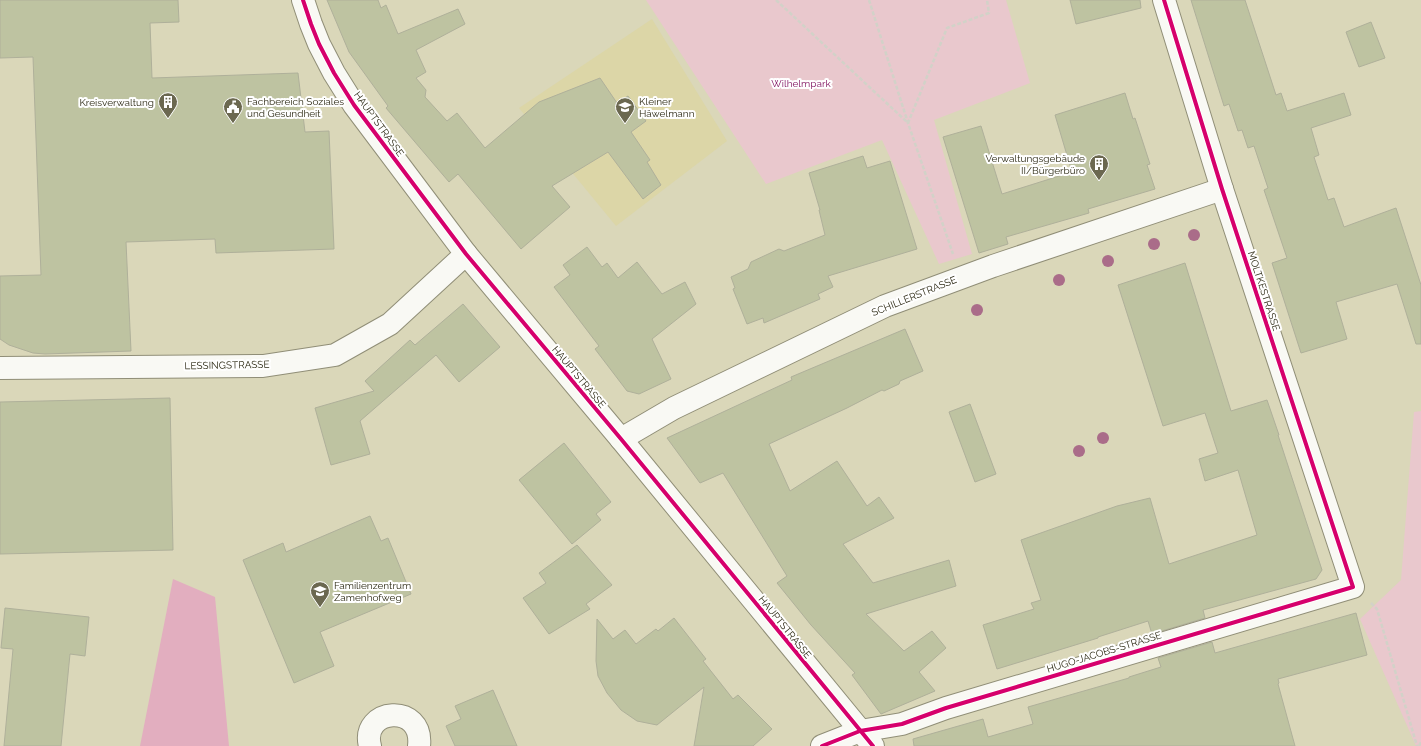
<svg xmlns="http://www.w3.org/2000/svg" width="1421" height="746" viewBox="0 0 1421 746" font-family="Raleway,sans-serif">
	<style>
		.built { fill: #dcd6a7 }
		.green { fill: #e9c8cd }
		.forest { fill: #e2aebf }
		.building { fill: #bec3a1; stroke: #afb09a }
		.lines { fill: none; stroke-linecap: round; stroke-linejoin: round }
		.minor-casing { stroke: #908e77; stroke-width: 24 }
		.path { stroke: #d2d2c8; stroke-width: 2.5; stroke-dasharray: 4 2; stroke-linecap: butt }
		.minor { stroke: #f9f9f4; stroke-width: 22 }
		.cycleway-casing { stroke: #fff; stroke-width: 6 }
		.cycleway { stroke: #d6006c; stroke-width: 4 }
		.tree { fill: #aa6c89 }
		.labels { text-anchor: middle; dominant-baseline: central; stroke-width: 4; stroke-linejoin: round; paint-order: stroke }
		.park-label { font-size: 10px; fill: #821562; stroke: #fff }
		.poi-label { font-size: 10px; fill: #2f2c17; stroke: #fff; text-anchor: start }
		.street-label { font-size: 10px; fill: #2f2c17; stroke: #fff }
	</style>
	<rect width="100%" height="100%" fill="#dad7b9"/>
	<path class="built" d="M652,19L727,141L616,226L519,108Z"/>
	<g class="green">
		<path d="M646,0H1006L1030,83L934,120L972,254L939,264L882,140L766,184Z"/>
		<path d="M1421,411V746H1416L1360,619L1401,580L1414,412Z"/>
	</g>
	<path class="forest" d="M173,579L215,597L229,746H140Z"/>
	<g class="building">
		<path d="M0,0H178L179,22L150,23L152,78L298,73L305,132L329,131L334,249L216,253L215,239L126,242L131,351L45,354L33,353L9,345L0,339V276L41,275L33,57L0,58Z"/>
		<path d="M327,0H378L381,8L386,5L398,34L458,9L465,24L416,50L426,72L416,78L426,90L425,97L447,121L457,113L485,148L539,102L600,78L617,103L628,96L646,121L631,132L650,160L647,162L661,185L643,199L608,152L552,186L570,207L521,249L458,174L449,182L386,108L388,106L349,52Z"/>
		<path d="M1070,0H1140L1141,8L1076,24Z"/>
		<path d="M1191,0H1245L1276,95L1281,93L1287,111L1344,93L1351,115L1311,128L1319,155L1314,157L1328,200L1334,198L1344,227L1396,208L1421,285V344H1416L1397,284L1336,302L1347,339L1301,353L1272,263L1287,258L1264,190L1268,188L1254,146L1248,148L1242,130L1238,131L1229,104L1224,106Z"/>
		<path d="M1371,22L1385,58L1359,67L1346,32Z"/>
		<path d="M1125,93L1133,119L1135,118L1150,164L1147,165L1155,189L1088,209L1089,213L1006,237L1008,244L979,253L943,137L981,126L1002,194L1072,172L1055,115Z"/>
		<path d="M863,156L867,168L890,161L917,249L828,276L833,287L818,294L820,299L764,323L763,318L747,324L733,289L735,288L731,277L748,269L751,262L779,249L784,251L825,235L819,210H820L809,173Z"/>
		<path d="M587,247L602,267L607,263L618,278L637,262L662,294L685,282L696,304L652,339L671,379L639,394L627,391L595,349L599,346L554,287L570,275L563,265Z"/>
		<path d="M1185,263L1231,411L1267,400L1279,435H1278L1322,570L1316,579L1203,610L1205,618L1152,634L1148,621L1098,637V638L997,669L983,625L1034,609L1031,603L1041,600L1029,564H1030H1029L1021,540L1117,506L1150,498L1169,564L1257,535L1238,470L1205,481L1199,459L1218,453L1205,413L1163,426L1118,285Z"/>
		<path d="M463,304L500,347L459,382L436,355L360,421L370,454L331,465L315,408L374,391L365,381L410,340L415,345Z"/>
		<path d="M905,329L923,371L900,381L899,384L884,391L882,390L847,408L769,444L790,491L837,461L867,506L879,497L894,518L843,544L873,583L949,560L956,586L866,614L904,651L932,631L946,648L919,672L935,691L881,714L852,675L855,673L811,625L777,583L787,576L723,473L700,483L667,438L792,380L791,377Z"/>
		<path d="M170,398L173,550L0,554V402Z"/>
		<path d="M970,404L996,474L975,482L949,412Z"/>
		<path d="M564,443L611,502L596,514L601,520L572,544L519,480Z"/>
		<path d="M370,516L381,541L388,538L411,594L320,632L334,666L294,683L243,560L283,543L286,552Z"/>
		<path d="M577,545L612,585L586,604L590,609L549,634L523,598L546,583L539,573Z"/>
		<path d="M5,608L89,617L85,656L70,654L61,746H4L13,649L1,648Z"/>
		<path d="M1356,613L1367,655L1278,679L1279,683L1278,684L1295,746H914L913,739L983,719L988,737L1033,724L1028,707L1129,678V677L1161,667L1158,658L1212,642L1215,653Z"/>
		<path d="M674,618L706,659L703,661L733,699L738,695L772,729L753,746H694L704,687L657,725L637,721L621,710L607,693L598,676L596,661L597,619L613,639L625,630L636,644L656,629L658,631Z"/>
		<path d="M493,690L517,746H455L446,726L461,719L455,706Z"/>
	</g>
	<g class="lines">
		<g class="minor-casing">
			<g id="minor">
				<path d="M303,0L311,24L319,44L334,73L354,105L466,254L621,439L873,746"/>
				<path d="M0,368L263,366L335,355L390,324L466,254"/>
				<path d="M621,439L674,408L885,306L993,266L1222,189"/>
				<path d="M370,746C360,708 424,702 419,746"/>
				<path d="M822,746L860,731L902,724L946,708L1353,587L1222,189L1164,0"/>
			</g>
		</g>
		<g class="path">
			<path d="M776,0L908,123L947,28L989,13L987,0"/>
			<path d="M869,0L908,123L953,254"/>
			<path d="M1371,603L1377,609L1417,746"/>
			<path d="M1419,746L1421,742"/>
		</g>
		<use href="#minor" class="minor"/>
		<g class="cycleway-casing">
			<g id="cycleway">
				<path d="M303,0L311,24L319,44L334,73L354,105L466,254L621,439L873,746"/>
				<path d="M822,746L860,731L902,724L946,708L1353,587L1222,189L1164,0"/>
			</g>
		</g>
		<use href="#cycleway" class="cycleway"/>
	</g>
	<g class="tree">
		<circle cx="1194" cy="235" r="6"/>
		<circle cx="1154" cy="244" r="6"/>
		<circle cx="1108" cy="261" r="6"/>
		<circle cx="1059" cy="280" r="6"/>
		<circle cx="977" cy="310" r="6"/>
		<circle cx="1103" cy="438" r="6"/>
		<circle cx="1079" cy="451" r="6"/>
	</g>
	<defs>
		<g id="building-pin" transform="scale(1)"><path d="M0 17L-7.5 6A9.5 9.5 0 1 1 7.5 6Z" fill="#6b6850" stroke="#fff"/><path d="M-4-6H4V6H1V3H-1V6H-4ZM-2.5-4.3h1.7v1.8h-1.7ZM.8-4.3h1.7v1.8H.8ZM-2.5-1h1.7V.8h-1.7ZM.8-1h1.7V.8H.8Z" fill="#fff"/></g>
		<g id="civic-pin" transform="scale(1)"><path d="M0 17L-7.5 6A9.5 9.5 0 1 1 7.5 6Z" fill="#6b6850" stroke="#fff"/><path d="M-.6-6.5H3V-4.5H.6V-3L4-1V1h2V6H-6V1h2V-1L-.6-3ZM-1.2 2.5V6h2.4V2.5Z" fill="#fff"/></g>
		<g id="school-pin" transform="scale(1)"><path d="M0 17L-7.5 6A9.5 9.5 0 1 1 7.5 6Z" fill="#6b6850" stroke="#fff"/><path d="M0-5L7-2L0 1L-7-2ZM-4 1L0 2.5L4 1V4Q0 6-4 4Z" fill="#fff"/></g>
	</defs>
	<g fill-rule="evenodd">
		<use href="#building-pin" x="168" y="102"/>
		<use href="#civic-pin" x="233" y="107"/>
		<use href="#school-pin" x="625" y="107"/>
		<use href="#building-pin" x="1099" y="164"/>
		<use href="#school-pin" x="320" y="591"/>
	</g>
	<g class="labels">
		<g class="park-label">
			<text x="801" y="83">Wilhelmpark</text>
		</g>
		<g class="poi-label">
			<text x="247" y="101">Fachbereich Soziales<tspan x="247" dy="12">und Gesundheit</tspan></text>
			<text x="639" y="101">Kleiner<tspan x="639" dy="12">Häwelmann</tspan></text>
			<text x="154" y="102" text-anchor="end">Kreisverwaltung</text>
			<text x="1085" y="158" text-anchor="end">Verwaltungsgebäude<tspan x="1085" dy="12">II/Bürgerbüro</tspan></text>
			<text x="334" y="585">Familienzentrum<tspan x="334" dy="12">Zamenhofweg</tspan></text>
		</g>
		<g class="street-label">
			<text transform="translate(379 124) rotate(54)">HAUPTSTRASSE</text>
			<text transform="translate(1264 291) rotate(72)">MOLTKESTRASSE</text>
			<text transform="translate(914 296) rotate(-22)">SCHILLERSTRASSE</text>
			<text transform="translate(227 365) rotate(-1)">LESSINGSTRASSE</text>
			<text transform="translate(579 377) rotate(50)">HAUPTSTRASSE</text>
			<text transform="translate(785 627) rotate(51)">HAUPTSTRASSE</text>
			<text transform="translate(1104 652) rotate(-17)">HUGO-JACOBS-STRASSE</text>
		</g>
	</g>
</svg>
